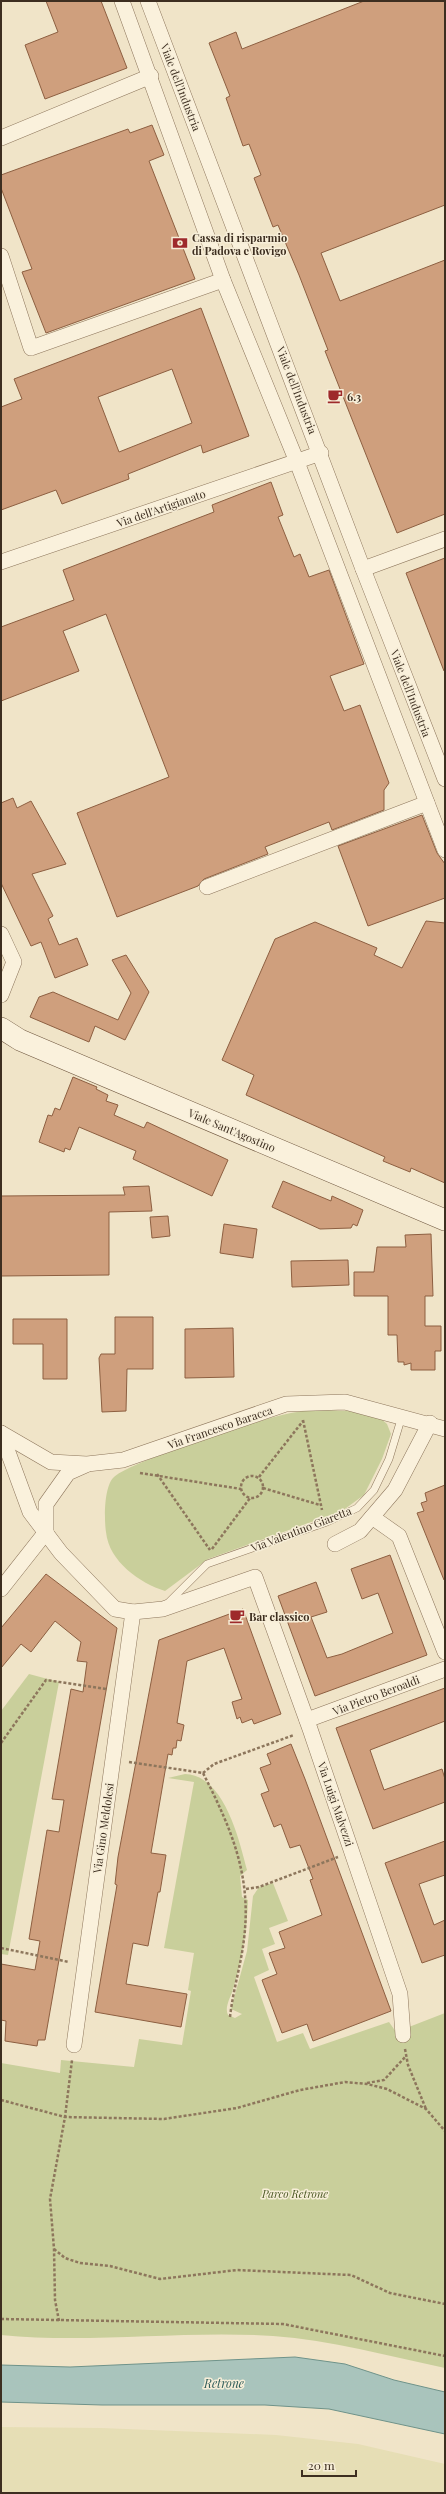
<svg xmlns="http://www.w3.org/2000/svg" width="446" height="2494" viewBox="0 0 446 2494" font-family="'Playfair Display',serif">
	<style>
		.farmland { fill: #e6deb5 }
		.green { fill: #c9cf9b }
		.water { fill: #a9c4bc; stroke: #6f938a }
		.building { fill: #cf9f7d; stroke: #8d5f41; fill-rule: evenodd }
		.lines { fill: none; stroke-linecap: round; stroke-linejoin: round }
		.lane-casing { stroke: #8d765c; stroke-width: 8 }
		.street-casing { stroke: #8d765c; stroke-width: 16 }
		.secondary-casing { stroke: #6f573f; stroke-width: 22 }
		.path { stroke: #8d765c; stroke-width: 2.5; stroke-dasharray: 3 2; stroke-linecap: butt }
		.lane { stroke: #faf1dc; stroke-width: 7 }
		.street { stroke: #faf1dc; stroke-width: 15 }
		.secondary { stroke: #faf1dc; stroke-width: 21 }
		.labels { text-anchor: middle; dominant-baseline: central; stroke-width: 3; stroke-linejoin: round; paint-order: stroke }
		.street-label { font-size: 11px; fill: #3d2e20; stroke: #f7eed8 }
		.poi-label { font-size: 11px; font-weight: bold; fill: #3d2e20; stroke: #f7eed8; text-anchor: start }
		.park-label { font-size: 11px; font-style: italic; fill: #4d5a26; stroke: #f7eed8 }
		.water-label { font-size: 12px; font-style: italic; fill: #2f5d5a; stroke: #f7eed8 }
	</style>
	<rect width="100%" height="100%" fill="#f0e4c8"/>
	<path class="farmland" d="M1,2427L101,2428L276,2435L358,2444L445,2464V2493H1Z"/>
	<g class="green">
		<path d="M348,1411L378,1416L387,1424L391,1434L382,1459L364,1495L342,1511L208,1559L165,1591C140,1583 109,1562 106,1532C104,1519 104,1486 114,1477C131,1461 270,1415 297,1412C313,1409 332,1411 348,1411Z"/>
		<path d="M29,1674L59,1682L8,1955L1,1954V1711Z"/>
		<path d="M185,1774C224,1775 239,1839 247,1870L240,1876L242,1897L248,1900C247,1930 242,1960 233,1989C231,1997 224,2007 228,2015L235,2018L242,2014L231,2009L247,1951L253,1896L259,1887L273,1883L288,1921L269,1928L275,1944L262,1949L269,1970L254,1977L277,2042L303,2033L310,2049L389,2022L396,2032L445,2013V2368C388,2356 331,2340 273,2336C182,2330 91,2344 1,2335V2063L60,2073L61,2060L134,2067L139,2039L182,2045L191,1991L188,1990L194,1953L164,1948L194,1782L168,1778Z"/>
	</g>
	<path class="water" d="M295,2357L345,2364L394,2380L445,2392V2434L329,2409L265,2405H102L1,2402V2365L70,2367Z"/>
	<g class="building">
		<path d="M46,1H101L127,68L45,99L25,45L58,32Z"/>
		<path d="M364,1H445V205L321,253L340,301L445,260V514L397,533L325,351L328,350L299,275L278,225L273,227L254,178L261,175L249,144L243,146L226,98L230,96L209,43L236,32L242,49Z"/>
		<path d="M152,125L164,155L149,161L195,279L46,333L22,272L32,269L1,188V175L128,129L130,133Z"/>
		<path d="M201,308L249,436L203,453L201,445L128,474L129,479L62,504L56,490L1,510V407L22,399L14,379ZM172,369L192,423L119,452L98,397Z"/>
		<path d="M271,482L283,515L278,517L294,557L300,554L309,577L329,570L364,664L330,676L344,711L360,705L389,783L384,790V810L332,830L329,822L265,847L268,854L204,879L198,886L117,917L77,813L169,777L106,614L63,631L79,671L1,701V627L74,600L63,570L214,512L212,505Z"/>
		<path d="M445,558V671H444L406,573Z"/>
		<path d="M13,798L17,808L31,801L66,864L32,874L53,916L48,919L59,945L77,938L88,965L55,978L41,942L31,946L1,883V803Z"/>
		<path d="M422,815L437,853L445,864V898L368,926L338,846Z"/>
		<path d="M426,921L445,923V1183L411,1168L410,1172L383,1161L385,1157L246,1095L254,1075L222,1060L275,939L315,922L377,948L374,955L402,968Z"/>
		<path d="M126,955L149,992L125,1040L95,1026L89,1042L30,1017L39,997L53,992L118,1020L131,993L112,960Z"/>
		<path d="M73,1077L97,1087L96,1089L108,1095L106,1101L118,1105L114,1115L144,1128L147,1122L228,1160L212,1196L133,1159L136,1151L79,1127L70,1150L65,1148L64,1152L39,1142L48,1115L52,1116L55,1108L60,1110Z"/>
		<path d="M283,1181L331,1201L332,1196L363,1210L357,1226L353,1224L351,1228L320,1229L272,1207Z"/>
		<path d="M149,1186L152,1211L109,1212V1275L1,1276V1196L125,1195L123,1187Z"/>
		<path d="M168,1216L170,1236L152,1238L150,1217Z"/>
		<path d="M224,1224L257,1229L253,1258L220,1253Z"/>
		<path d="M431,1234L433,1296H425V1326H441V1351H435V1370H411V1363L404,1365V1362H398L397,1335H388V1296H354V1272H374L377,1247H406L405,1235Z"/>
		<path d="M348,1260L349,1285L292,1287L291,1261Z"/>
		<path d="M115,1317H153V1369H127L126,1411L102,1412L99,1358L101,1354H115Z"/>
		<path d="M13,1319H67V1379H43V1344H13Z"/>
		<path d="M233,1328L234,1377L185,1378V1329Z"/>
		<path d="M445,1485V1579L444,1580L417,1513L424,1511L421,1503L427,1501L425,1493Z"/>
		<path d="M390,1555L427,1655L315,1696L278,1596L316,1582L327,1612L311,1617L327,1658L342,1654L393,1633L378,1593L362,1599L351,1569Z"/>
		<path d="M46,1574L117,1628L45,2040H38L37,2046L5,2041L6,2021L1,2020V1964L35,1970L40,1941L29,1939L47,1830L59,1832L64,1800L52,1799L71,1689L83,1692L87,1662L77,1661L81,1642L55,1621L31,1652L21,1644L1,1668V1628Z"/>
		<path d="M243,1609L281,1714L254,1724L252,1719L242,1723L240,1717L237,1719L232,1702L242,1699L224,1648L187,1661L177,1723L184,1725L181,1741L177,1740L176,1748H173L172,1755L168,1754L151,1853L166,1855L160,1892H158L148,1946L133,1943L126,1984L187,1994L181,2027L95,2012L117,1885L115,1884L118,1857L159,1640Z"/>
		<path d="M445,1688V1721L370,1750L384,1790L442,1769L445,1779V1802L373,1829L336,1728Z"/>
		<path d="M291,1744L305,1779L391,2011L313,2041L307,2024L282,2033L262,1980L277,1974L269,1953L285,1948L279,1932L322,1915L310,1880L313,1879L300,1845L290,1848L281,1824L274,1827L261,1794L269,1791L260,1768L271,1764L267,1754Z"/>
		<path d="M445,1841V1875L419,1884L434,1925L445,1920V1955L422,1963L385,1863Z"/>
	</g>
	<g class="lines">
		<g class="lane-casing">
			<path id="lane" d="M168,1603L207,1564L327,1522L357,1508L374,1490L389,1459L402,1416"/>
		</g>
		<g class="street-casing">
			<g id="street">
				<path d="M122,1L223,280L297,462L445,850"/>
				<path d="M148,1L363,569L445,779"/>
				<path d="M1,138L151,76"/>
				<path d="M1,256L31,348L223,280"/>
				<path d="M1,562L321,453"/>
				<path d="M363,569L445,539"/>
				<path d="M207,887L427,803"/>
				<path d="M1,934L14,962L1,995"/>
				<path d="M1,1433L30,1512L61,1553L115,1609L133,1612L163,1609L255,1577L310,1729L400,1994L403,2035"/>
				<path d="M1,1433L51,1462L87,1464L123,1460L286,1404L345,1402L445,1429"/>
				<path d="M372,1517L399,1536L445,1652"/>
				<path d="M46,1532V1504L68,1473L86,1465"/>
				<path d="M335,1544L360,1531L395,1490L430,1423"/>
				<path d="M1,1589L46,1532"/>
				<path d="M307,1720L445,1669"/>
				<path d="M74,2045L133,1612"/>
			</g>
		</g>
		<g class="secondary-casing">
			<path id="secondary" d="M1,1028L20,1040L445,1220"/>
		</g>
		<g class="path">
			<path d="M303,1420L322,1510"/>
			<path d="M140,1473L241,1489"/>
			<path d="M157,1474L210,1550"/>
			<circle cx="252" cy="1487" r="11"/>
			<path d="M259,1477L303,1421"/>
			<path d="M263,1488L320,1505"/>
			<path d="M212,1549L250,1498"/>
			<path d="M1,1743L46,1680L106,1689"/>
			<path d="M129,1762L203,1773C231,1828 252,1876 244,1939C241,1965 233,1990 230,2017"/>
			<path d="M203,1773L214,1764L294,1735"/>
			<path d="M246,1889L259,1887L338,1857"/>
			<path d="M1,1948L69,1962"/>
			<path d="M405,2049L408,2065L426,2109"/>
			<path d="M367,2083L384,2080L406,2056"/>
			<path d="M1,2100L65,2117L164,2119L237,2108L300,2090L345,2082L367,2084L387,2089L426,2109L445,2131"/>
			<path d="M54,2249L65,2258L80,2263L110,2266L160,2279L237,2270L351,2275L390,2293L445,2304"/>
			<path d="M1,2319L283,2324L445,2356"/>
			<path d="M59,2321L55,2300L54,2249L50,2199L65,2117L72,2060"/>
		</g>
		<use href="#lane" class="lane"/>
		<use href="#street" class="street"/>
		<use href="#secondary" class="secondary"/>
	</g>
	<defs>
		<g id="bank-bare" transform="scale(1.2)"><path d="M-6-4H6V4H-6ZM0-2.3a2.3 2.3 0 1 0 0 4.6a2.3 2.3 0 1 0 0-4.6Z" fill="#9e2a2b" stroke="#f7eed8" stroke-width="2.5" paint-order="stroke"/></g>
		<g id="cafe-bare" transform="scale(1.2)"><path d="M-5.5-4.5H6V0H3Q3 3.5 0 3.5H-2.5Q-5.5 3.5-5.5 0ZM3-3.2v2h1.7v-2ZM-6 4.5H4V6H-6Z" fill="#9e2a2b" stroke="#f7eed8" stroke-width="2.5" paint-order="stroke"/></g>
	</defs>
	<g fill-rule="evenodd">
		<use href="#bank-bare" x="180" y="243"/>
		<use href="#cafe-bare" x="335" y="396"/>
		<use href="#cafe-bare" x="237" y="1616"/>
	</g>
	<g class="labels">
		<g class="street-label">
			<text transform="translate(181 87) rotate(69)">Viale dell'Industria</text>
			<text transform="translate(297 390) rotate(69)">Viale dell'Industria</text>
			<text transform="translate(161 508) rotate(-19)">Via dell'Artigianato</text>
			<text transform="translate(411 693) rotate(69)">Viale dell'Industria</text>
			<text transform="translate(232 1130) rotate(23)">Viale Sant'Agostino</text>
			<text transform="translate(220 1427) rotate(-19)">Via Francesco Baracca</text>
			<text transform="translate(301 1529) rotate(-21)">Via Valentino Giaretta</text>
			<text transform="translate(376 1695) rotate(-21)">Via Pietro Beroaldi</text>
			<text transform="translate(336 1804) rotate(71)">Via Luigi Malvezzi</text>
			<text transform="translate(103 1828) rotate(-82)">Via Gino Meldolesi</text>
		</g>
		<g class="poi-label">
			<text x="192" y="237">Cassa di risparmio<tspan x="192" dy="13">di Padova e Rovigo</tspan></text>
			<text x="347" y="396">6.3</text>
			<text x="249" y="1616">Bar classico</text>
		</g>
		<g class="park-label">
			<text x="295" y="2193">Parco Retrone</text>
		</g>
		<g class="water-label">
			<text x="224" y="2383">Retrone</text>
		</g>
	</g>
	<rect width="446" height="2494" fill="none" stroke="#3d2e20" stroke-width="4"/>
	<path d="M302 2470v6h54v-6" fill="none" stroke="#3d2e20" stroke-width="2"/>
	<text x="308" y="2470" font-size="12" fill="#3d2e20" stroke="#f7eed8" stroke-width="3" paint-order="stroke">20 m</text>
</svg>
